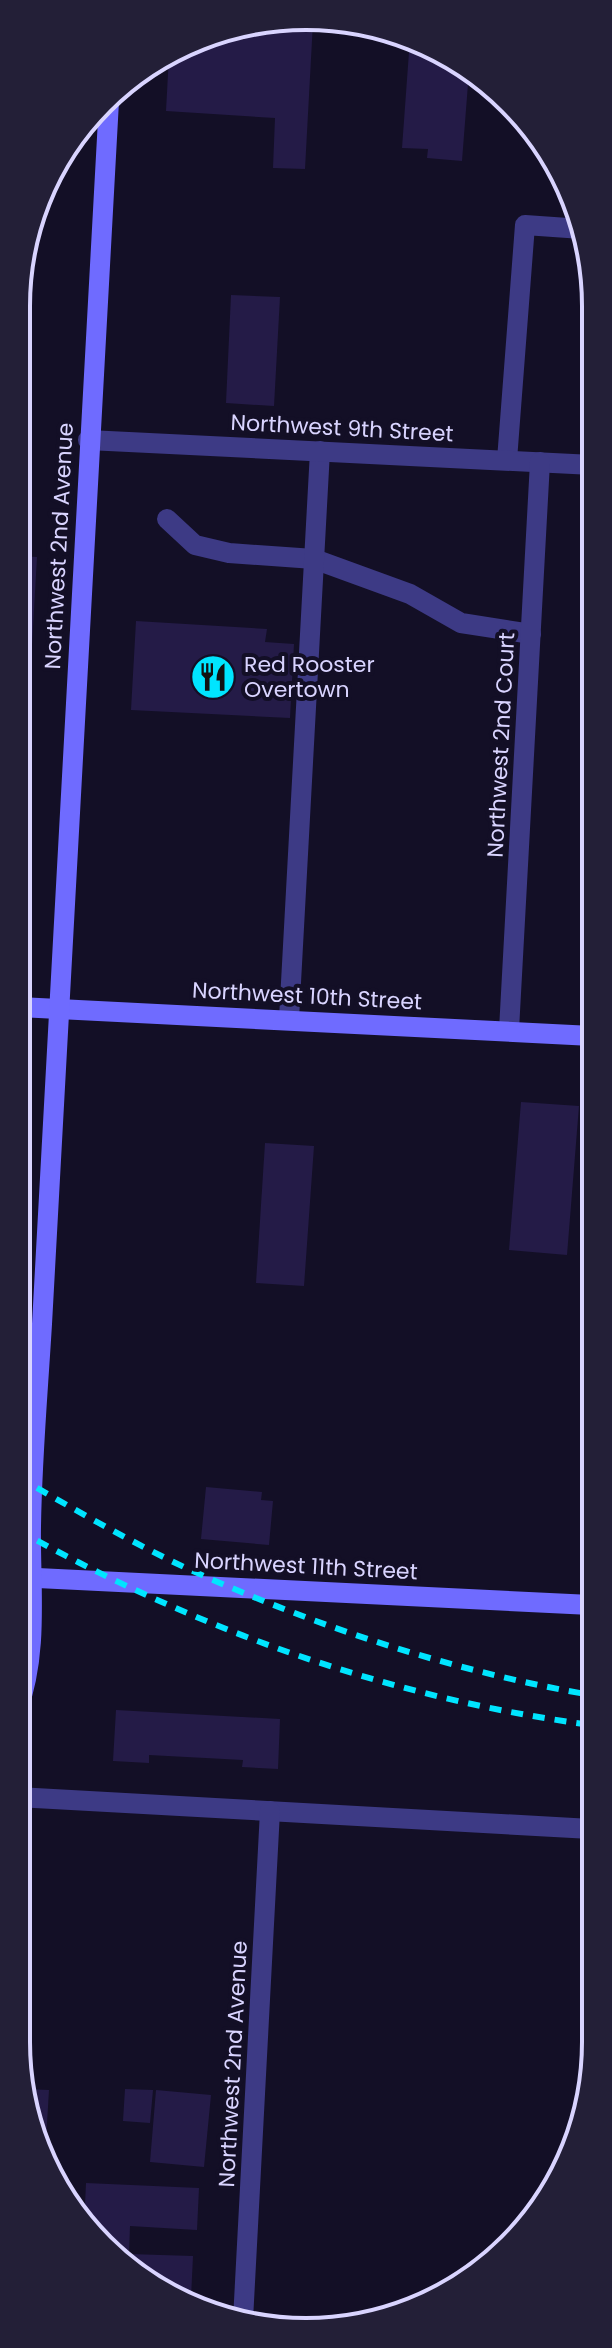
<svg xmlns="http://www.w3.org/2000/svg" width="612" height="2348" viewBox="0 0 612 2348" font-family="Poppins,sans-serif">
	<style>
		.building { fill: #241b47 }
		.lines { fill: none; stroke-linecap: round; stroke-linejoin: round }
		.lane { stroke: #3d3a85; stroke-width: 20 }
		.street { stroke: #3d3a85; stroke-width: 20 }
		.secondary { stroke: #6f6bff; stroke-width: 20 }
		.rail { stroke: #00e5ff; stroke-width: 6; stroke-dasharray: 12 10; stroke-linecap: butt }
		.labels { text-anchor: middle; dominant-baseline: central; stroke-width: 8; stroke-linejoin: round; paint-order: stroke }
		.street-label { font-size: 22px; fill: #d9d4ff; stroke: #130f26 }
		.poi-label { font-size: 22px; fill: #d9d4ff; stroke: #130f26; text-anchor: start }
		.rim { fill: none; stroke: #d9d4ff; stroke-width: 4 }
	</style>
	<rect width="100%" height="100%" fill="#130f26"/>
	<g class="building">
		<path d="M249,22H313L305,169L273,168L275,118L166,111L169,55L209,38L244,40L245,23Z"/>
		<path d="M409,52L442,54V62L458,63L469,71L462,161L427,158L428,149L402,148Z"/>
		<path d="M77,133L76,146L72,160L59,177L49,184L65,145Z"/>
		<path d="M231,295L280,297L274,406L226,403Z"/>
		<path d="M21,556L37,557L22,821H20Z"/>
		<path d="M136,621L267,629L265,642L294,644L290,718L131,710Z"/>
		<path d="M521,1102L579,1106L567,1255L509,1250Z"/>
		<path d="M265,1143L314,1146L304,1286L256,1283Z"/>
		<path d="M206,1487L262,1492L261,1500L273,1501L269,1545L201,1539Z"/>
		<path d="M589,1487H592L591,1550L586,1549Z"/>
		<path d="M116,1710L280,1719L278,1769L242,1767L243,1760L149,1755V1763L113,1761Z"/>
		<path d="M25,2089L49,2090L46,2140L35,2139Z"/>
		<path d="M125,2089L153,2090L150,2123L123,2121Z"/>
		<path d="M156,2090L211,2095L204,2167L150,2162Z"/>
		<path d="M86,2183L199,2188L197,2230L130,2226L129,2254L193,2256L191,2298L171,2297L88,2234L84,2227Z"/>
	</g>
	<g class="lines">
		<g class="lane">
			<path d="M507,460L525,225L582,229"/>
			<path d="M167,519L195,545L229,553L314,559L410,594L461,623L531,634"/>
			<path d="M289,1019L320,451"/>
		</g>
		<g class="street">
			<path d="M88,440L593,465"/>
			<path d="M509,1030L540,462"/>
			<path d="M17,1797L591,1829"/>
			<path d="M243,2320L270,1811"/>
		</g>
		<g class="secondary">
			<path d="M19,1007L592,1036"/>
			<path d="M17,1577L591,1605"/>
			<path d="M17,1711C39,1652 30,1587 31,1526C32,1458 38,1391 42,1324C66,916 83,508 109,101"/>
		</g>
		<g class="rail">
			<path d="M18,1477C72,1508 127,1540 184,1567C314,1626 451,1671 591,1695"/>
			<path d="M18,1530C195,1629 389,1698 591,1725"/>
		</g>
	</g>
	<defs>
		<g id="restaurant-disc" transform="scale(2.3)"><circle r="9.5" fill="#00e5ff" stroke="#130f26"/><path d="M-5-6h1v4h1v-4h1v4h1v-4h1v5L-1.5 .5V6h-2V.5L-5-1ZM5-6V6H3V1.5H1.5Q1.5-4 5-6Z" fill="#111"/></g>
	</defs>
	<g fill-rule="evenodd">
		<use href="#restaurant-disc" x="213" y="677"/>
	</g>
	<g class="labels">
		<g class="street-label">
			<text transform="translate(342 428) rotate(3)">Northwest 9th Street</text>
			<text transform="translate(59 546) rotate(-87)">Northwest 2nd Avenue</text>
			<text transform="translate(501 745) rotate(-87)">Northwest 2nd Court</text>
			<text transform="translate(307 996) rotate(3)">Northwest 10th Street</text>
			<text transform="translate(306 1566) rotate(3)">Northwest 11th Street</text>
			<text transform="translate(233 2064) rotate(-87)">Northwest 2nd Avenue</text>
		</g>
		<g class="poi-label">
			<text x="244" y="664">Red Rooster<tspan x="244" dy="25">Overtown</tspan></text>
		</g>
	</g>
	<path d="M0 0H612V2348H0ZM306 30H306A276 276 0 0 1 582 306V2042A276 276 0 0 1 306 2318H306A276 276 0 0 1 30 2042V306A276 276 0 0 1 306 30Z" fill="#231f37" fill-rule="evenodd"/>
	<path class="rim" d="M306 30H306A276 276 0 0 1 582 306V2042A276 276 0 0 1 306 2318H306A276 276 0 0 1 30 2042V306A276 276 0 0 1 306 30Z"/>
</svg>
